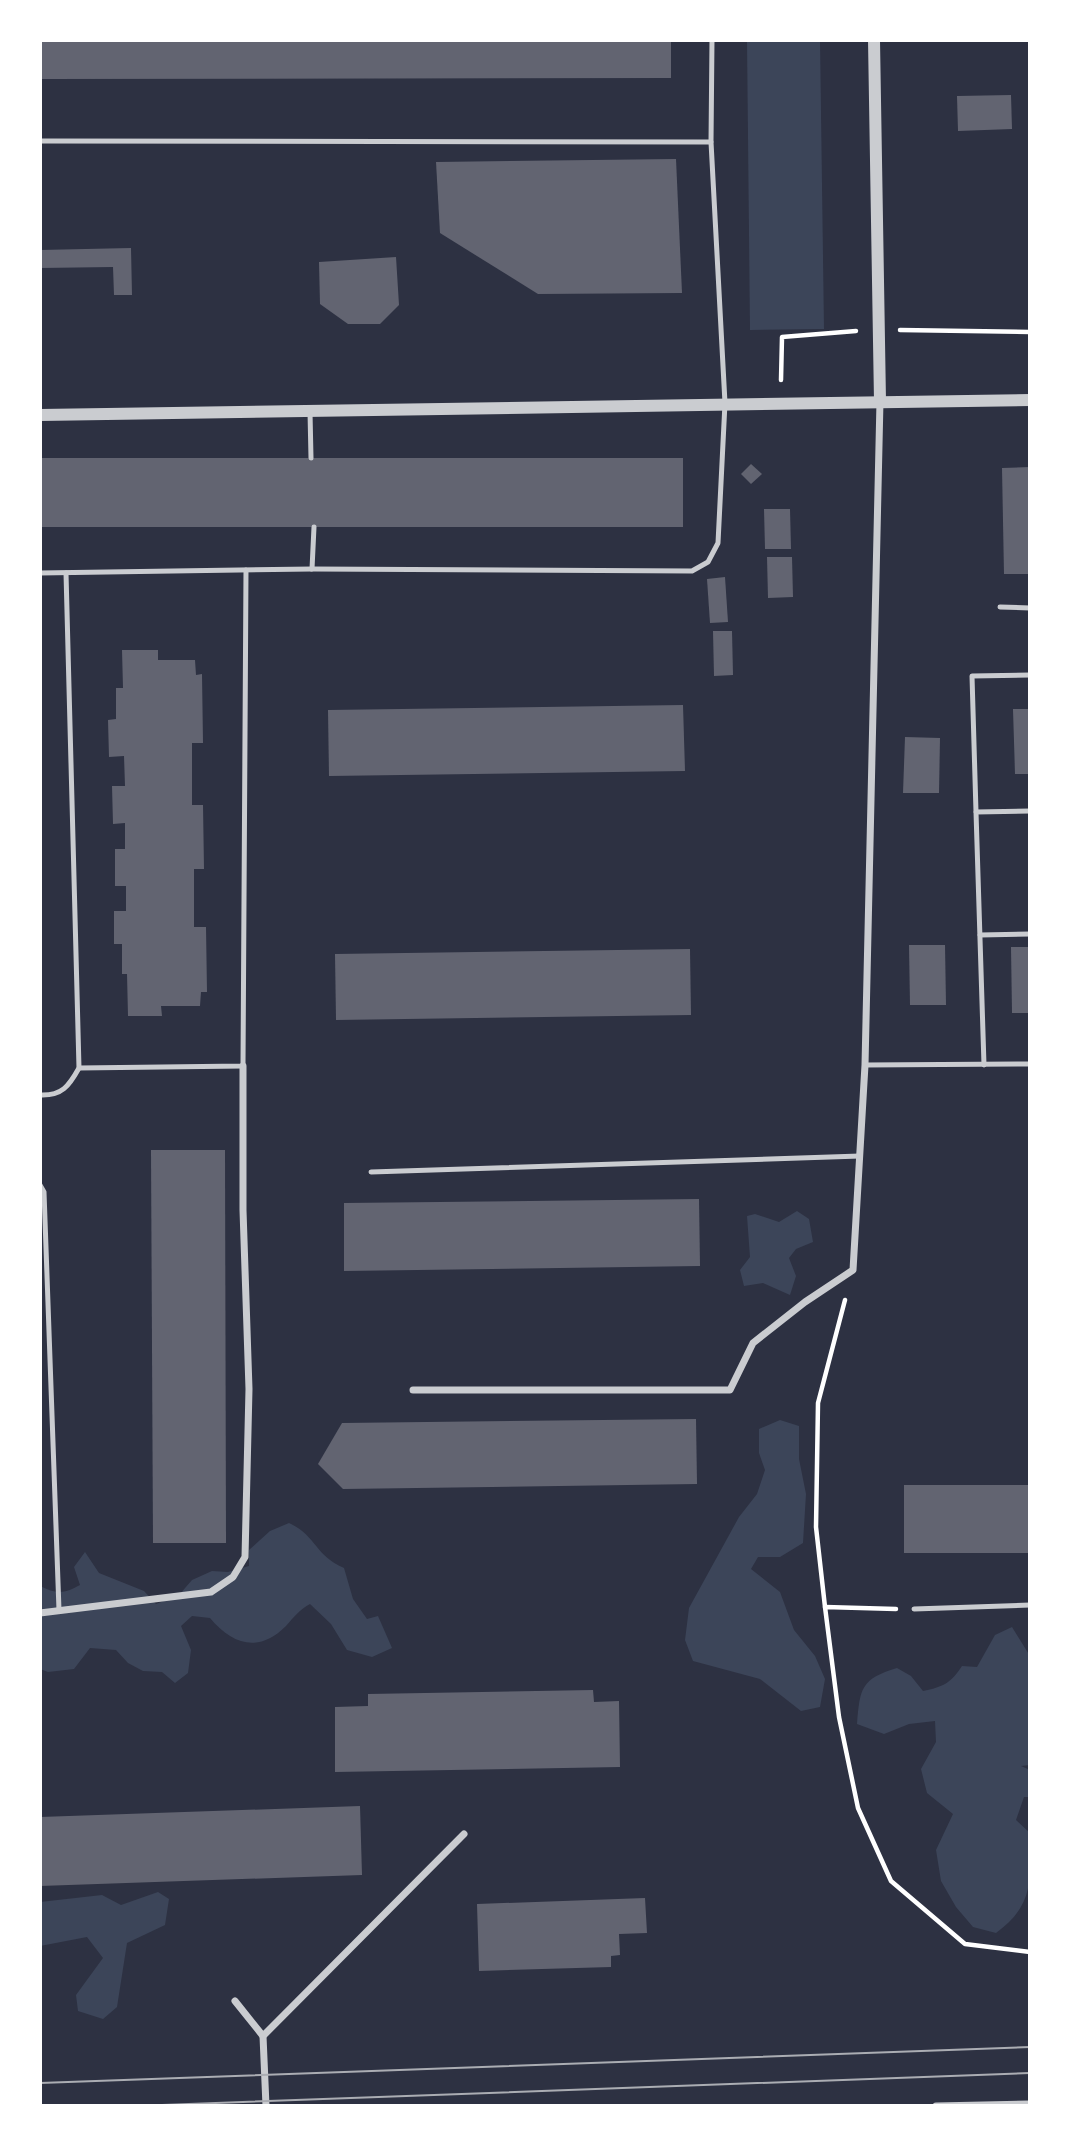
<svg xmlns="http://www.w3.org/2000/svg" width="1070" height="2146" viewBox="0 0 1070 2146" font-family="Rubik,sans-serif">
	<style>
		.green { fill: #3c4559 }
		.building { fill: #626471 }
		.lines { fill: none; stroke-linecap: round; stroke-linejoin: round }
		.path { stroke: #fff; stroke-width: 4.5 }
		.service { stroke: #caccd0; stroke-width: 5 }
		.minor { stroke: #caccd0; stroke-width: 7 }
		.tertiary { stroke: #caccd0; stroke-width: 12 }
		.tram { stroke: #abadb3; stroke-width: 2 }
	</style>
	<rect width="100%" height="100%" fill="#2d3142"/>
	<g class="green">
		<path d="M747,40H820L824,329L750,330Z"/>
		<path d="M797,1211L809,1219L813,1242L796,1249L789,1258L796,1276L790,1295L763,1283L744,1286L740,1270L750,1257L747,1216L755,1214L779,1222Z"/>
		<path d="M780,1420L799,1426V1459L806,1494L803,1543L780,1557H758L751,1569L780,1592L794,1630L815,1656L825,1679L820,1707L801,1711L760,1679L693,1661L685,1640L689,1608L739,1517L757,1494L765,1470L759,1453V1429Z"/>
		<path d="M289,1523C317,1536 314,1555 344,1568L353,1599L367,1619L378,1616L392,1648L372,1657L347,1650L331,1624L310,1604C299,1610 294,1617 286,1626C258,1654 232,1644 210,1618L192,1616L181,1626L191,1650L188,1673L175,1683L162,1672L143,1671L128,1663L116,1650L90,1648L74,1669L48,1672L40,1669V1586C56,1594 64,1594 80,1585L74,1567L85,1552L99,1573L144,1591L156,1604L179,1595L192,1580L212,1571L228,1572L249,1566V1550L270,1531Z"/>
		<path d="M1012,1627L1030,1656V1765L1021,1766L1030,1770V1797H1024L1016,1820L1030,1833C1030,1877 1036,1904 996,1933L973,1927L956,1907L941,1881L936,1850L953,1814L927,1793L921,1769L936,1742L935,1721L909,1724L884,1734L857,1724C860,1688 861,1679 897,1668L911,1676L923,1691C943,1687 951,1683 962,1666L977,1667L995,1635Z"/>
		<path d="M158,1892L169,1899L165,1925L127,1943L117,2007L103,2019L78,2011L76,1995L103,1958L87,1937L40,1946V1902L102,1895L121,1905Z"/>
	</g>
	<g class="building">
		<path d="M40,40H671V78L40,79Z"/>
		<path d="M1011,95L1012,129L958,131L957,96Z"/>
		<path d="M676,159L682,293L538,294L440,233L436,162Z"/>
		<path d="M131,248L132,295H114L113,267L40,268V250Z"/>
		<path d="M396,257L399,305L380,324H348L320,304L319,262Z"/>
		<rect x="40" y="458" width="643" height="69"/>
		<path d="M751,464L762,474L751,484L741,474Z"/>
		<path d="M1030,467V574H1004L1002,468Z"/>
		<path d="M764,509H790L791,549H765Z"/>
		<path d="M767,557H792L793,597L768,598Z"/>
		<path d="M725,577L728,622L710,623L707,579Z"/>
		<path d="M713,631H732L733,675L714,676Z"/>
		<path d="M122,650H158V660H195L196,675L202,674L203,743H192V805H203L204,869H194V927H206L207,992H201L200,1006H161L162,1016H128L127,974H122V944H114V911H126V886H115V849H125V823L113,824L112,786H125L124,756L109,757L108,720L116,719V688H123Z"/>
		<path d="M683,705L685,771L329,776L328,710Z"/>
		<path d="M1013,709H1030V774H1015Z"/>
		<path d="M905,737L940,738L939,793H903Z"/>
		<path d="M909,945H945L946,1005H910Z"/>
		<path d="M1011,947H1030V1013H1012Z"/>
		<path d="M690,949L691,1015L336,1020L335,954Z"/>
		<path d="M151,1150H225L226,1543H153Z"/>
		<path d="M699,1199L700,1266L344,1271V1203Z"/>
		<path d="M696,1419L697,1484L343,1489L318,1464L342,1423Z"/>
		<rect x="904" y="1485" width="126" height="68"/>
		<path d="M593,1690L594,1702L619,1701L620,1767L335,1772V1707L368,1706V1694Z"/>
		<path d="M360,1806L362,1875L40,1886V1817Z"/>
		<path d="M645,1898L647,1933L619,1934L620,1955L611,1956V1967L479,1971L477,1904Z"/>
	</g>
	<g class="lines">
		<g class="path">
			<path d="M900,330L1030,332"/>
			<path d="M781,380L782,337L856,331"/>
			<path d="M825,1607L816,1527L818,1403L845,1300"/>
			<path d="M896,1609L825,1607L839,1717L858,1808L891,1881L965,1944L1030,1952"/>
		</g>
		<g class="service">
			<path d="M40,141L711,142L712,40"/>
			<path d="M310,412L311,458"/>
			<path d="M312,569L314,527"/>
			<path d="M40,573L312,569L692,571L708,562L718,543L725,403L711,142"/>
			<path d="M1000,607L1030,608"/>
			<path d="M976,812L972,676L1030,675"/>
			<path d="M980,935L1030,934"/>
			<path d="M865,1065L1030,1064"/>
			<path d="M984,1065L976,812L1030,811"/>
			<path d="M79,1068L243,1066L246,570"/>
			<path d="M40,1095C62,1096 69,1086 79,1068L66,573"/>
			<path d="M371,1172L860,1156"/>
			<path d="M40,1185L44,1192L59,1610"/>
			<path d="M914,1609L1030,1605"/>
		</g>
		<g class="minor">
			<path d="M413,1390H730L753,1343L805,1302L853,1270L865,1065L880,401"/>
			<path d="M40,1613L211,1592L233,1577L245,1557L249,1389L243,1210V1066"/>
			<path d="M235,2001L263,2036"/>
			<path d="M266,2106L263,2036L464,1834"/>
			<path d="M936,2106L1030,2104"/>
		</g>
		<g class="tertiary">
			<path d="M874,40L880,401"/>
			<path d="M40,415L1030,400"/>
		</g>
		<g class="tram">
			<path d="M40,2083L1030,2047"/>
			<path d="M135,2106L1030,2073"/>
		</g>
	</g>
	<rect width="1070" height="2146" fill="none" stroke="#ffffff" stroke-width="84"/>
</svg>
